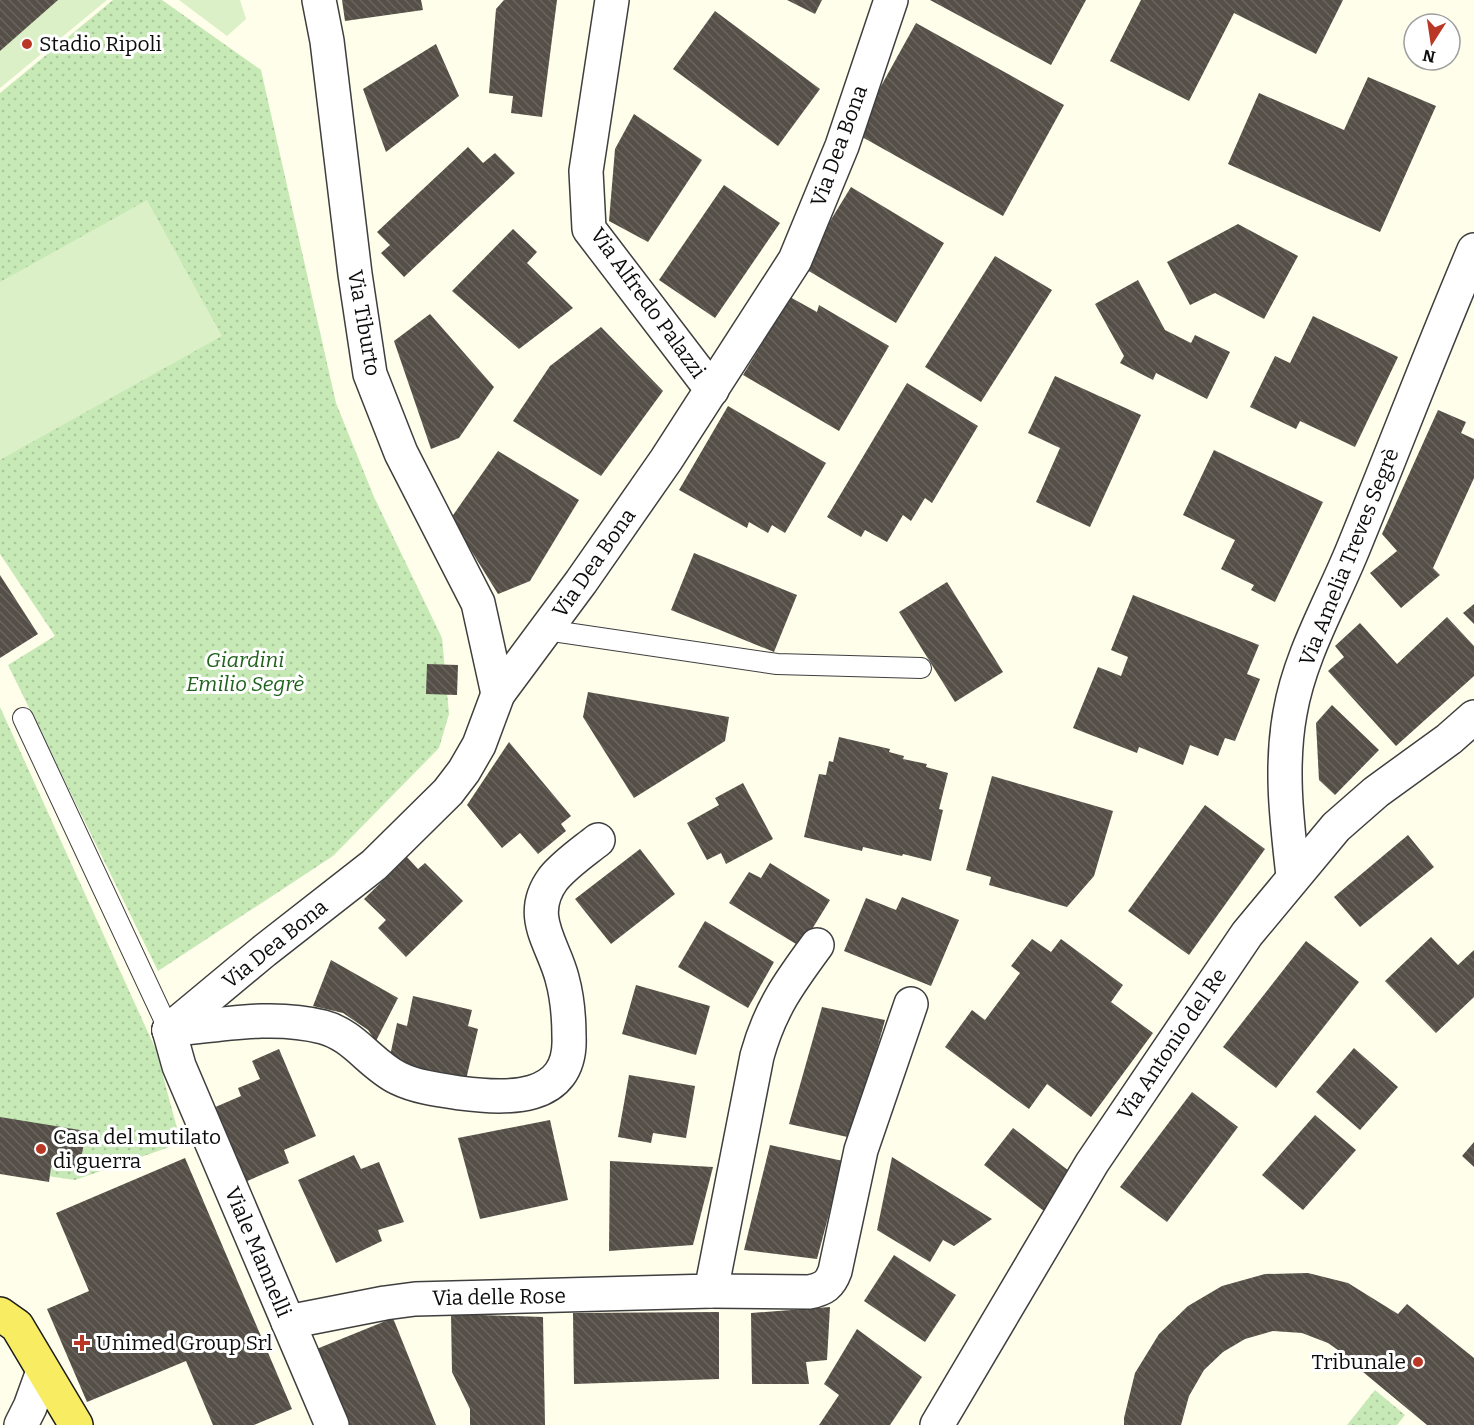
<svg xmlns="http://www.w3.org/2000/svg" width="1474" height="1425" viewBox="0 0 1474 1425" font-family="Bitter,serif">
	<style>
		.grass { fill: url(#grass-dots) }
		.pitch { fill: #dbf0c7 }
		.building { fill: url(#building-back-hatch) }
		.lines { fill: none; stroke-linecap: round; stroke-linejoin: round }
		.service-casing { stroke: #3f3f3f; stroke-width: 22 }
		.minor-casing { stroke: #3f3f3f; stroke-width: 36 }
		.tertiary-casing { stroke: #3f3f3f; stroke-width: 36 }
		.primary-casing { stroke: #1d1d1d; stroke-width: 36 }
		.service { stroke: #fff; stroke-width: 20 }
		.minor { stroke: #fff; stroke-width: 33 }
		.tertiary { stroke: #fff; stroke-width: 33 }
		.primary { stroke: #f8ed62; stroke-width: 33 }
		.poi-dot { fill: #bb3725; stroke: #fff; stroke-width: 2 }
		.labels { text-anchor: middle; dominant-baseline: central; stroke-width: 6; stroke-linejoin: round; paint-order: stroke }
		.poi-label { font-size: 21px; fill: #0c0c0c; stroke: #fff; text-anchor: start }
		.street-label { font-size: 21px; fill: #0c0c0c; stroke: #fff }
		.park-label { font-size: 21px; font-style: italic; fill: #20631d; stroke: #fff }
	</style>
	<defs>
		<pattern id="grass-dots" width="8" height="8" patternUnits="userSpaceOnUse" patternTransform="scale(1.5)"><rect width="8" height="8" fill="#c7e9b6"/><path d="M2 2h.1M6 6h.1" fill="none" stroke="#aac79b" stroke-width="1.8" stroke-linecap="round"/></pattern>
		<pattern id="building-back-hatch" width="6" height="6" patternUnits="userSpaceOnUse" patternTransform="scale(1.5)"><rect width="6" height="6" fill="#554f48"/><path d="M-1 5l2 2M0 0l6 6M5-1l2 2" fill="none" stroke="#68645e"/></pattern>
	</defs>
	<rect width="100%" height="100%" fill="#fffeeb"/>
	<g class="grass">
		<path d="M113,0H162L261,70L336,403L374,497L442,638L449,714L439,748L333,856L158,971L8,665L55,636L0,554V93Z"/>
		<path d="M0,707L156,1050L181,1143L75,1180L0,1169Z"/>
		<path d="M1375,1390L1405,1415L1397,1425H1347Z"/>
	</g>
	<g class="pitch">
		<path d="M0,0H107L0,88Z"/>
		<path d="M179,0H240L246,19L227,36Z"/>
		<path d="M147,200L222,336L0,460V282Z"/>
	</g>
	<g class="building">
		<path d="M0,0H58L0,51Z"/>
		<path d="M342,0H421L423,10L345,21Z"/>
		<path d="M504,0H557L542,117L511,113L513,96L489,93L496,9Z"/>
		<path d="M787,0H822L815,14Z"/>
		<path d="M930,0H1086L1051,65Z"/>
		<path d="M1141,0H1343L1316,54L1234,13L1189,101L1110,61Z"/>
		<path d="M715,11L820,89L778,146L673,69Z"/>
		<path d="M916,23L1064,105L1003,216L855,133Z"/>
		<path d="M436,44L459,96L386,152L363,89Z"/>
		<path d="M1368,77L1436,106L1380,232L1228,164L1259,93L1344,130Z"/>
		<path d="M634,114L702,160L648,242L609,221L615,149Z"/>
		<path d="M468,147L483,163L495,153L515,173L404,277L381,253L390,245L377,232Z"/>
		<path d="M724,185L780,223L715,318L659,280Z"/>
		<path d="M851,187L944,243L896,323L802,267Z"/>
		<path d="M1238,224L1298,256L1264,319L1215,293L1190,305L1167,262Z"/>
		<path d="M513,229L537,252L527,263L573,308L519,349L452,291Z"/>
		<path d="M995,256L1052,290L981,402L925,367Z"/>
		<path d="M1138,280L1165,330L1191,343L1195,335L1230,352L1207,399L1156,373L1153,380L1120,363L1124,356L1095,304Z"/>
		<path d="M790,297L817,312L819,305L889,346L839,431L743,375Z"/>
		<path d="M430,314L494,387L459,438L431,449L394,341Z"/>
		<path d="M1313,316L1398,357L1355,447L1300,421L1296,429L1250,407L1275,356L1290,363Z"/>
		<path d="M601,327L663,391L601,476L513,421L550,366Z"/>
		<path d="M1055,376L1141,415L1090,527L1036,502L1060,448L1028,433Z"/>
		<path d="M907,383L978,426L932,503L925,498L911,521L903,515L887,542L865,530L861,537L827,517Z"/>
		<path d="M728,406L826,463L785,533L772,525L768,533L749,522L747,528L679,490Z"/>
		<path d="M1438,410L1466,422L1461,433L1474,439V478L1433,568L1440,575L1401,608L1370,573L1397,551L1382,534Z"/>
		<path d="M1214,450L1323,502L1275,602L1251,590L1254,585L1221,569L1235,540L1183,515Z"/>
		<path d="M498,451L579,500L530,581L498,594L451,518Z"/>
		<path d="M694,553L797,595L774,652L671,610Z"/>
		<path d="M0,575L38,634L0,658Z"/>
		<path d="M947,582L1003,672L955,702L899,612Z"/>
		<path d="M1133,595L1259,645L1247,674L1260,679L1235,741L1225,738L1218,756L1190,745L1183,765L1139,747L1137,753L1073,728L1098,667L1121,676L1128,657L1111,650Z"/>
		<path d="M1474,604V624L1463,613Z"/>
		<path d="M1447,617L1474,646V676L1396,746L1328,671L1344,657L1335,646L1360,623L1397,664Z"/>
		<path d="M427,664L458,665L457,695L426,694Z"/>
		<path d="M588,692L729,717L725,741L634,798L583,717Z"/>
		<path d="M1332,705L1379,750L1335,795L1319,780L1316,723Z"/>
		<path d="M839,737L890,749L889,752L904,756L903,759L927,764L926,767L948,773L939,809L943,810L931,861L903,854L902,856L863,847L862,851L804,837L819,774L826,775L829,761L833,762Z"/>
		<path d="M509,742L571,816L561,824L566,831L538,854L520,833L502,848L467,805Z"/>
		<path d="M992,776L1113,811L1094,876L1067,907L989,885L991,877L966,870Z"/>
		<path d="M743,783L773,839L726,864L721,853L707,860L687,823L719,805L715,798Z"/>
		<path d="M1205,805L1265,849L1189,955L1128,911Z"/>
		<path d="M1408,835L1434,867L1360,927L1334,897Z"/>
		<path d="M640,849L675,894L611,944L575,899Z"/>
		<path d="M407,857L418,869L425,863L463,901L406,957L378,928L386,920L364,899Z"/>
		<path d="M770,863L830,900L801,947L729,903L749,872L761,878Z"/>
		<path d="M902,897L959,920L931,986L844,951L866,898L896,910Z"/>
		<path d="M705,921L774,962L748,1008L678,967Z"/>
		<path d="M1431,937L1458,965L1474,950V997L1436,1033L1385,981Z"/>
		<path d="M1032,939L1051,952L1061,939L1123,985L1111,1002L1153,1033L1091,1117L1047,1084L1029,1109L945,1047L972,1010L985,1020L1020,973L1011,966Z"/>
		<path d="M1306,941L1359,982L1276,1088L1223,1047Z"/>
		<path d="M331,960L398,998L376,1041L368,1030L343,1013L313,1006Z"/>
		<path d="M636,985L710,1006L696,1055L622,1034Z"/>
		<path d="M413,996L472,1010L468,1026L478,1029L464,1088L387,1070L397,1023L407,1026Z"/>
		<path d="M822,1007L885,1020L852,1138L789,1124Z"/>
		<path d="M1354,1048L1398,1087L1360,1130L1316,1092Z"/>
		<path d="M279,1049L316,1136L284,1150L289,1163L245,1182L213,1108L241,1096L238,1088L260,1079L252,1061Z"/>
		<path d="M629,1075L695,1086L686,1138L653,1133L651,1143L618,1137Z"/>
		<path d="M1192,1092L1238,1127L1167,1222L1120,1187Z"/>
		<path d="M1315,1115L1356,1150L1303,1210L1262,1175Z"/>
		<path d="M0,1117L86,1131L79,1171L51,1167L49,1182L0,1174Z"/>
		<path d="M550,1120L568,1200L480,1219L458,1138Z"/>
		<path d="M1013,1128L1073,1174L1044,1211L984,1165Z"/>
		<path d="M1474,1142V1167L1462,1156Z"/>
		<path d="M770,1145L843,1161L817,1259L744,1250Z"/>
		<path d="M354,1155L361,1169L379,1162L404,1222L378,1230L382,1241L336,1263L298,1180Z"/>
		<path d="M892,1157L992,1219L954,1246L943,1240L930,1262L877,1230Z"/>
		<path d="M185,1158L292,1409L254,1425H213L186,1361L87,1402L47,1309L89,1291L56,1213Z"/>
		<path d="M610,1161L713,1167L693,1245L609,1251Z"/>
		<path d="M894,1255L956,1295L925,1342L864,1301Z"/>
		<path d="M1308,1273L1348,1283L1398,1314L1407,1304L1474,1358V1425H1427L1357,1367L1359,1365L1328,1343L1302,1333L1273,1331L1245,1339L1223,1352L1204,1370L1189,1396L1181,1425H1124V1418L1135,1373L1159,1334L1188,1306L1222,1286L1265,1274Z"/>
		<path d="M830,1307L827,1360L806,1362L809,1384H752L751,1313Z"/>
		<path d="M719,1312V1379L574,1384L573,1313Z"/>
		<path d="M451,1314L543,1317L545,1425H470V1409L452,1372Z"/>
		<path d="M393,1318L436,1425H346L314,1350Z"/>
		<path d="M857,1329L922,1377L890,1425H819L839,1395L824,1384Z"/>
	</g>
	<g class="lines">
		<g class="service-casing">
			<g id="service">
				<path d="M546,630L777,664L921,668"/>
				<path d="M23,718L169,1030"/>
			</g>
		</g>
		<g class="minor-casing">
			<g id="minor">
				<path d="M319,0L327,41L355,274L370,374L401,453L478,603L498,694"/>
				<path d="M612,0L586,171L589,229L712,390"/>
				<path d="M1293,876C1287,822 1280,768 1290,713C1300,655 1331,603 1353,549C1394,449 1432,349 1474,250"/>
				<path d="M169,1030L264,951L374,865L448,792L464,771L479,745L498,694L581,582L666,460L795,260L842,146L891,0"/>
				<path d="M169,1030C219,1025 274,1014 323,1027C354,1035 371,1065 398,1078C416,1087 440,1090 460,1093C505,1099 572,1103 569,1037C569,1017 567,996 562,978C553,943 526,916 553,879C565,864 583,852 598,840"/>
				<path d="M169,1030L179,1066L332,1425"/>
				<path d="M711,1291L809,1292C824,1289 830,1285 835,1271L861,1150L911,1004"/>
				<path d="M288,1322L385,1303L415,1299L711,1291L757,1056C770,1009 789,983 817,945"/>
				<path d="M937,1425L1092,1163L1247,934L1336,827L1376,792L1449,739L1474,717"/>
			</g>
		</g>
		<g class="tertiary-casing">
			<path id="tertiary" d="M21,1425L30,1407L43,1371"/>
		</g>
		<g class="primary-casing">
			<path id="primary" d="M0,1314L17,1326L76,1425"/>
		</g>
		<use href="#service" class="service"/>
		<use href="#minor" class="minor"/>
		<use href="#tertiary" class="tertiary"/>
		<use href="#primary" class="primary"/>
	</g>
	<g class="poi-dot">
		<circle cx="27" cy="44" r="6"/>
		<circle cx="41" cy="1149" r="6"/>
		<path d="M79 1334h6v6h6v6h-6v6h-6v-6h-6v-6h6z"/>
		<circle cx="1418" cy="1362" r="6"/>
	</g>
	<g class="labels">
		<g class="poi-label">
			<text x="39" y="44">Stadio Ripoli</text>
			<text x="53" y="1137">Casa del mutilato<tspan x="53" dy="24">di guerra</tspan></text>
			<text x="96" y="1343">Unimed Group Srl</text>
			<text x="1406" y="1362" text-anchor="end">Tribunale</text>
		</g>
		<g class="street-label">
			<text transform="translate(839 146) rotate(-70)">Via Dea Bona</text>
			<text transform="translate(648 303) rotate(54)">Via Alfredo Palazzi</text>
			<text transform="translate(364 323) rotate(80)">Via Tiburto</text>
			<text transform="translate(1349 557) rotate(-68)">Via Amelia Treves Segrè</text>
			<text transform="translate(594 563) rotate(-55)">Via Dea Bona</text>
			<text transform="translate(275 944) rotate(-39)">Via Dea Bona</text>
			<text transform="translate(1172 1044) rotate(-56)">Via Antonio del Re</text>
			<text transform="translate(258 1252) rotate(67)">Viale Mannelli</text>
			<text transform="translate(499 1297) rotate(-1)">Via delle Rose</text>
		</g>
		<g class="park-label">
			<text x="245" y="660">Giardini<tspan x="245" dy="24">Emilio Segrè</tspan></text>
		</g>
	</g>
	<g transform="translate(1432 42) rotate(192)"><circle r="28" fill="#ffffff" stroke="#9e9e9e" stroke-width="1.5"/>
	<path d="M0-4.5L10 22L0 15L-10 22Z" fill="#bb3725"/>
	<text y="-9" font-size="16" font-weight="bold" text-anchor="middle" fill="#0c0c0c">N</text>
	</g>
</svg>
